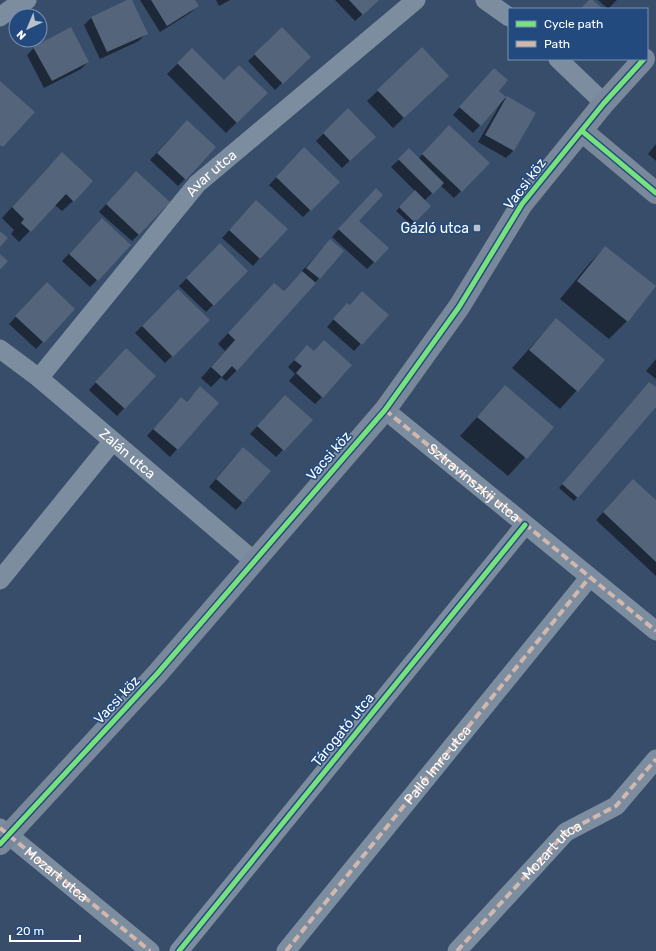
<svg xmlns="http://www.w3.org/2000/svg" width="656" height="951" viewBox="0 0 656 951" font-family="Rubik,sans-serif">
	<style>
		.shadow { fill: #0007 }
		.building { fill: #53647b }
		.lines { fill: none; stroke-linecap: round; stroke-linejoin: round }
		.street { stroke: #7d8da0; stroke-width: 19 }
		.secondary { stroke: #79889b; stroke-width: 22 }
		.quiet { stroke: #d1b7ad; stroke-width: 4; stroke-dasharray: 8 4; stroke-linecap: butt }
		.cycleway-casing { stroke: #234a7e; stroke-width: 8 }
		.cycleway { stroke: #77e17e; stroke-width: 5 }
		.poi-dot { fill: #b9c1ca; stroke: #234a7e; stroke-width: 1.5 }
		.labels { text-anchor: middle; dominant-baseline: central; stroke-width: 3; stroke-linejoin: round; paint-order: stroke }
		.street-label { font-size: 14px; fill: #fff; stroke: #234a7e }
		.poi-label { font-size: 14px; fill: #fff; stroke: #234a7e; text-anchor: end }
	</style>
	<rect width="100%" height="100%" fill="#384d69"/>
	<g class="shadow">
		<path d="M131,0L146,33L139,41L100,59L84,25L91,18Z"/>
		<path d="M140,0H194L198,6L190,13L160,32Z"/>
		<path d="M216,0H230L219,6Z"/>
		<path d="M335,0H378L355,21Z"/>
		<path d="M598,0H617L608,9Z"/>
		<path d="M282,29L309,57L275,90L248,61Z"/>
		<path d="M34,48L88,62L81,69L44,88L27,55Z"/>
		<path d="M422,49L437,86L393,128L367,101Z"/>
		<path d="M192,50L224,82L266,93L226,133L167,74Z"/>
		<path d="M487,76L498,91L506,98L535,113L513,151L506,158L478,142L501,103L473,133L453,115Z"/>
		<path d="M348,109L375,137L342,168L316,141Z"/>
		<path d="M449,126L488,163L454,198L440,185L424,201L430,206L411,225L396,211L415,191L391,167L409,150L418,159Z"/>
		<path d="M180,128L185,179L178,186L150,160Z"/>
		<path d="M656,144V161L648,154Z"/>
		<path d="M304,149L338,182L303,217L269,185Z"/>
		<path d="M51,164L73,201L62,211L55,205L19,242L11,234L14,230L2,218Z"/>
		<path d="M129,179L139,234L132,241L99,212Z"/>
		<path d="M368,197L358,221L374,262L367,269L332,237Z"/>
		<path d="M249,209L260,258L253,266L222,238Z"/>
		<path d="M94,227L97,280L90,287L62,261Z"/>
		<path d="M220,245L247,271L206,312L179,286Z"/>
		<path d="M605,247L627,321L609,339L560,299L588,265Z"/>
		<path d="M323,248L343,251L237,370L226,381L221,377L211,387L201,378L225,351L218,344L274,284L283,292Z"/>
		<path d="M178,290L209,320L165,363L135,333Z"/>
		<path d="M40,291L74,309L36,349L9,324Z"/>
		<path d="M349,306L387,315L354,351L327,327L340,312Z"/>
		<path d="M556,319L604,360L560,409L512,368Z"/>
		<path d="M300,354L322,397L315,404L289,381L295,374L288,367Z"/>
		<path d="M119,357L154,376L117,416L89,390Z"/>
		<path d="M656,359V379L646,371Z"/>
		<path d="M505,386L553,427L508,476L460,436Z"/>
		<path d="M646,386L656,389V406L574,501L559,488Z"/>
		<path d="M193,395L218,403L170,457L147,436L174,405L186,403Z"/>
		<path d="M278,404L311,420L276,457L250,434Z"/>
		<path d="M236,455L243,502L236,510L209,487Z"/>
		<path d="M626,487L656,502V576L596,520Z"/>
	</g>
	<g class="building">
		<path d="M127,0H132L148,34L107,52L91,17Z"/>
		<path d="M151,0H195L199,6L167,26Z"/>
		<path d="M349,0H379L363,15Z"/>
		<path d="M589,0H593L603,9H580Z"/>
		<path d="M71,27L89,62L52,81L33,47Z"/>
		<path d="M282,27L311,57L283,84L254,54Z"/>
		<path d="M422,47L449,76L404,118L377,90Z"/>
		<path d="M192,48L224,80L239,65L268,93L237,123L177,63Z"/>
		<path d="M494,68L508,80L499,91L506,97L481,126L459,107Z"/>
		<path d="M0,81L35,112L3,147L0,145Z"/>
		<path d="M507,96L536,113L514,151L485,135Z"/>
		<path d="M348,108L376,137L350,161L323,133Z"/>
		<path d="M187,120L216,147L186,180L157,153Z"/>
		<path d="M449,125L490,163L462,192L422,154Z"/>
		<path d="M304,147L340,182L311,211L276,177Z"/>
		<path d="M409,148L444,183L433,194L398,159Z"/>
		<path d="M62,152L93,181L74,202L66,194L31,232L21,223L24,219L12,207Z"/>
		<path d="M136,171L170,202L139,235L106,204Z"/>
		<path d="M376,188L383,195L359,221L389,248L375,263L338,229Z"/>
		<path d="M415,190L431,206L415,223L399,207Z"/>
		<path d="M256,200L288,229L260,259L229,230Z"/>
		<path d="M102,218L131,245L98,281L69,254Z"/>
		<path d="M0,231L8,238L0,247Z"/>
		<path d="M330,239L344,251L320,279L306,268Z"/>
		<path d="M220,243L248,271L214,306L186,278Z"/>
		<path d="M605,246L656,286L628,322L577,281Z"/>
		<path d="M0,254L8,261L0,270Z"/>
		<path d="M302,271L316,283L237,371L232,366L222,377L211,367L235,340L228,333L274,283L284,291Z"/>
		<path d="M47,282L75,309L44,343L15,316Z"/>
		<path d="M178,289L210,320L173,357L142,326Z"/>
		<path d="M362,291L389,315L362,345L333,319L347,303L350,305Z"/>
		<path d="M556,318L605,360L578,392L529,350Z"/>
		<path d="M324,340L352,365L323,398L296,373L302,366L294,360L307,345L314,351Z"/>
		<path d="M126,348L156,376L125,409L95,382Z"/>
		<path d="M649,382L656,387V407L578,498L562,484Z"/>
		<path d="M505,385L554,427L527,459L477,417Z"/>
		<path d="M200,386L219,403L178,450L153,429L181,397L187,402Z"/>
		<path d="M285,395L313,420L284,451L257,426Z"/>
		<path d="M243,447L271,471L243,503L216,479Z"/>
		<path d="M633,479L656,500V562L603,512Z"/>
	</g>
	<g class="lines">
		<g class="street">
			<path d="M485,0L509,17"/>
			<path d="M0,17L12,8L27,0"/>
			<path d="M558,59L604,103"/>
			<path id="s1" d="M0,349L39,378L254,561"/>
			<path id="s2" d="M39,378L197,184L416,0"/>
			<path d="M385,410L656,631"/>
			<path d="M0,580L112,442"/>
			<path d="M0,828L150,951"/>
			<path d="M179,951L525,525"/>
			<path id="s3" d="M286,951L589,578"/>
			<path id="s4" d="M457,951L566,832L616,806L656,759"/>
		</g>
		<g class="secondary">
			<path d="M582,131L656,193"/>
			<path d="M0,844L157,674L385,410L459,307L522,204L604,103L644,59"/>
		</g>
		<g class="quiet">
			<path id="s5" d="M385,410L656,631"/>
			<path id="s6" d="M0,828L150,951"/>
			<path d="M286,951L589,578"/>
			<path d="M457,951L566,832L616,806L656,759"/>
		</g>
		<g class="cycleway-casing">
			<g id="cycleway">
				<path d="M582,131L656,193"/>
				<path d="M0,844L157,674L385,410L459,307L522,204L604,103L644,59"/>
				<path d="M179,951L525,525"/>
			</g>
		</g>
		<use href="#cycleway" class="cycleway"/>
	</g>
	<rect class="poi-dot" x="473" y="224" width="8" height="8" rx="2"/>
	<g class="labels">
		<g class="street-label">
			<text stroke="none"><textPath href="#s2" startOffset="268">Avar utca</textPath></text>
			<text transform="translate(525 184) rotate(-53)">Vacsi köz</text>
			<text stroke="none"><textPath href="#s1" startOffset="165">Zalán utca</textPath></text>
			<text transform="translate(329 456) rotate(-49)">Vacsi köz</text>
			<text stroke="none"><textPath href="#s5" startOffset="115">Sztravinszkij utca</textPath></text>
			<text transform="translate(117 700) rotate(-47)">Vacsi köz</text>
			<text transform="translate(343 730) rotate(-51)">Tárogató utca</text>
			<text stroke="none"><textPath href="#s3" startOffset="240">Palló Imre utca</textPath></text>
			<text stroke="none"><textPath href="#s4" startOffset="139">Mozart utca</textPath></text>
			<text stroke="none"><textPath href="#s6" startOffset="73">Mozart utca</textPath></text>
		</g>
		<g class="poi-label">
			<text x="469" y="228">Gázló utca</text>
		</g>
	</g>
	<rect x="508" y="8" width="140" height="52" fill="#234a7e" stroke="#7b92b2"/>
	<rect x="516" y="21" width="20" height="6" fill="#77e17e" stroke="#7b92b2"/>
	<text x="544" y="28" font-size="12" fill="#ffffff">Cycle path</text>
	<rect x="516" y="41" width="20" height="6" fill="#d1b7ad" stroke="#7b92b2"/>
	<text x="544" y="48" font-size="12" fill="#ffffff">Path</text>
	<g transform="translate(28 28) rotate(224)"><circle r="19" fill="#234a7e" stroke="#7b92b2"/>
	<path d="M0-3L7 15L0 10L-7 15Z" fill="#b9c1ca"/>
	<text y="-6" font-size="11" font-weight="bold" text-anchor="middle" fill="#ffffff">N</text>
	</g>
	<path d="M10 935v6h70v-6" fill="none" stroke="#ffffff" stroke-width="2"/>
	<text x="16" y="935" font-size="12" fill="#ffffff" stroke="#234a7e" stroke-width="3" paint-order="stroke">20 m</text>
</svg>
